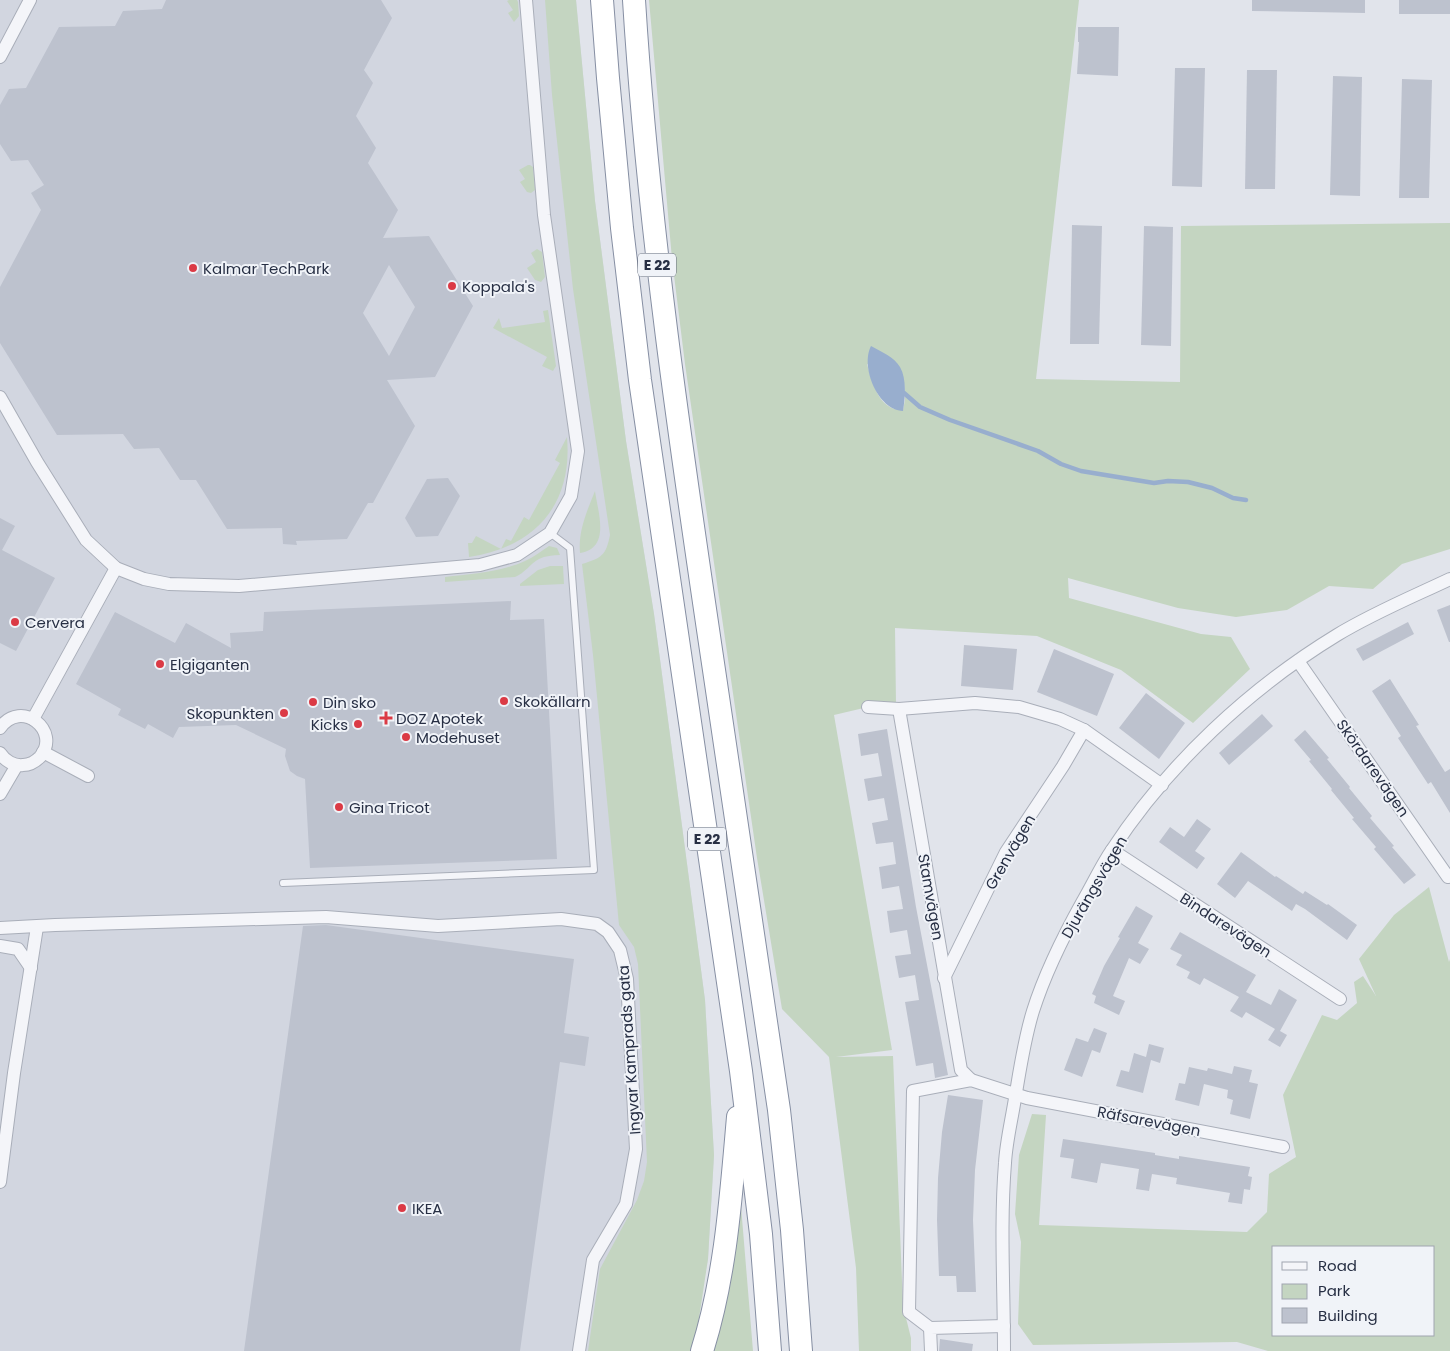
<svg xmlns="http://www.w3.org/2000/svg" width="1450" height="1351" viewBox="0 0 1450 1351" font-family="Poppins,sans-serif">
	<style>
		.built { fill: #d2d6e0 }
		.green { fill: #c4d5c1; fill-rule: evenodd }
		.water { fill: #98aece }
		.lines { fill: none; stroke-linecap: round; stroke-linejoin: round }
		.stream { stroke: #98aece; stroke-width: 4.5 }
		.building { fill: #bdc2ce; fill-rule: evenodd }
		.service-casing { stroke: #a9aeb9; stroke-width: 8 }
		.minor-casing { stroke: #a9aeb9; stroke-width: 14 }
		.motorway-casing { stroke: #868fa3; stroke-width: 24 }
		.service { stroke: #f4f5f9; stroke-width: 6 }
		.minor { stroke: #f4f5f9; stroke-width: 12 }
		.motorway { stroke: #fff; stroke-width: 22 }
		.poi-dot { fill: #db3a45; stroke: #f0f3f8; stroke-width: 2 }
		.labels { text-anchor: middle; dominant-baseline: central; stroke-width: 4; stroke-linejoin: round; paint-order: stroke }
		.shield { fill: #f0f3f8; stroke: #636a7a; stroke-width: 1 }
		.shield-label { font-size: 14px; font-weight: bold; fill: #272f44 }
		.poi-label { font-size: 15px; fill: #272f44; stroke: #f0f3f8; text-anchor: start }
		.street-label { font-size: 15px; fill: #272f44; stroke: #f0f3f8 }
	</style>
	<rect width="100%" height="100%" fill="#e1e4eb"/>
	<path class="built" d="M0,0H576L595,201L626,441L654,614L705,1000L714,1155L708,1259L690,1351H0Z"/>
	<g class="green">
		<path d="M509,0H517L518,2L519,16L514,22L508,13L513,10L507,1Z"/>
		<path d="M545,0H576L595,201L626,441L654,614L705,1000L714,1155L708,1259L698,1325L690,1351H588L600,1269L637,1200L644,1181L647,1162L638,964L634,947L619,925L593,655L582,564C602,558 606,555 610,535L573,289L552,95Z"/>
		<path d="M649,0H1079L1036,379L1180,382L1181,226L1450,223V549L1402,564L1373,589L1329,586L1287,610L1236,617L1178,608L1068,578L1069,598L1201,634L1231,637L1250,669L1193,723L1121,670L1037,636L895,628L896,704L868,707L834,715L892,1050L836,1057L893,1056L903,1306L911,1338V1351H859L856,1268L829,1057L782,1009L757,858L685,364L672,259ZM867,364L904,382L905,400L903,410C879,411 872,382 867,364Z"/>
		<path d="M528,165H530L533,167L535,190L531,193L527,192L520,182L525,179L519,170Z"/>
		<path d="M537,249L542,252L545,277L541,282L535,280L527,268L536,262L531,253Z"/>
		<path d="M548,310L556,366L553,371L542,366L547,357L493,328L499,318L502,328L545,322L543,311Z"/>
		<path d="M567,437C573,506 534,547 469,557L468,543H472L476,536L501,549L506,539L511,541L524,517L529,520L560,463L555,460Z"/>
		<path d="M595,491C598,513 611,548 580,553C578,531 587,511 595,491Z"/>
		<path d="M549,546L557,548L560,555C553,555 545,556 539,559C530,564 525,573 515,577L445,582V577C471,574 501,572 525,561C534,557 541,551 549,546Z"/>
		<path d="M550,566H563L564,584L520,586V584L538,570Z"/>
		<path d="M1429,887L1449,962L1450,959V1351H1268L1237,1342L1033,1345L1018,1324L1021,1242L1015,1214L1019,1155L1032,1114L1046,1115L1039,1225L1247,1232L1267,1212L1269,1174L1296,1157L1283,1095L1322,1015L1337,1020L1357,1003L1354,982L1363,976L1376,996L1359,959L1394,915ZM1274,1247H1434V1335H1274Z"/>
		<path d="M741,1206L753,1351H712L730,1287Z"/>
	</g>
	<path class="water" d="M871,346C882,352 894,357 900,367C907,379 905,399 903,411C878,410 860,367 871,346Z"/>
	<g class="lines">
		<path class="stream" d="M904,393L920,407L950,420L1038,451L1061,464L1081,471L1154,483L1168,481L1188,482L1212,488L1233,498L1246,500"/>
	</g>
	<g class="building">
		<path d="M166,0H381L392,18L364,70L373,83L356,116L376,148L368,163L398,210L383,238L429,236L473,306L435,377L387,380L415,426L373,503H368L347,539L296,541L297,545L283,544L282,528L227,529L196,480H180L159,448L134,449L123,434L57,435L0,343V287L41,210L31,193L44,185L28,160L11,161L0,144V105L9,89L26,88L59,27L115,26L123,11L162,9ZM389,265L415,307L389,356L363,313Z"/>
		<path d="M1252,0H1365V13L1252,11Z"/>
		<rect x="1399" y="0" width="51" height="14"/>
		<path d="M1078,27H1119L1118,76L1077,74L1079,42H1078Z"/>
		<path d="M1175,68H1205L1202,187L1172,186Z"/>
		<path d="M1247,70H1277L1275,189H1245Z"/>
		<path d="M1333,76L1362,77L1360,196L1330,195Z"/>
		<path d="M1402,79L1432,80L1429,198H1399Z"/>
		<path d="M1072,225L1102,226L1099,344H1070Z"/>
		<path d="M1144,226L1173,227L1171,346L1141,345Z"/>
		<path d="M448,478L460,496L438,536L416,537L405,518L427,479Z"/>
		<path d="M0,518L15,526L2,550L55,578L16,651L0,643Z"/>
		<path d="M511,601L510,620L544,619L557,859L310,868L305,779L297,776L290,771L285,756L286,749L236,725L179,727L173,738L148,724L145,729L118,715L121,709L76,684L115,612L175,643L186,623L231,648L230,633L263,631L264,612Z"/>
		<path d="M1450,605V642H1449L1437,610Z"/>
		<path d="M1408,622L1414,634L1363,661L1356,649Z"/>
		<path d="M964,645L1017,649L1013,690L961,686Z"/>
		<path d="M1054,649L1114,674L1097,716L1037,692Z"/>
		<path d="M1390,679L1419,725L1416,726L1445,772L1450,769V813L1431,782L1428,784L1398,738L1401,736L1372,691Z"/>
		<path d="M1146,693L1185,723L1159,759L1119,728Z"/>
		<path d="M1262,714L1273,726L1229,765L1219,753Z"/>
		<path d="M887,729L916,907L948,1075L935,1078L933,1063L916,1066L905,1002L919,1000L915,975L899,978L895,956L911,954L907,930L890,933L887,911L903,909L899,886L882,889L879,867L896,864L893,842L876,844L872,823L888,820L884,798L868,801L864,779L882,776L878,753L861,756L858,734Z"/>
		<path d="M1305,730L1329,758L1327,759L1350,787L1349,788L1372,816L1370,818L1394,846L1392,847L1416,875L1404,884L1374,849L1376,847L1352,819L1354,818L1331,790L1332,789L1309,761L1311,760L1294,740Z"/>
		<path d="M1197,819L1211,829L1195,851L1205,858L1197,869L1159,842L1170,827L1184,837Z"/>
		<path d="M1241,852L1275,877L1276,876L1303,894L1305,891L1327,905L1328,904L1357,925L1347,940L1305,909L1296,904L1292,911L1248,881L1235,898L1217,884Z"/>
		<path d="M1136,906L1153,916L1138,943L1149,949L1140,964L1129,958L1113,996L1125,1001L1119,1015L1094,1003L1096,996L1092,994L1104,966L1120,938L1118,937Z"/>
		<path d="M326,925L574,959L564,1033L589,1037L585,1066L560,1062L520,1351H244L303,926Z"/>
		<path d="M1180,932L1256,975L1246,992L1271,1005L1279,989L1297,1000L1280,1031L1287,1035L1280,1047L1268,1040L1275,1029L1246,1012L1242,1018L1230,1011L1239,997L1204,978L1200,985L1187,978L1190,972L1176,965L1182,955L1170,949Z"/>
		<path d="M1094,1028L1107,1033L1100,1053L1092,1050L1082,1077L1064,1070L1076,1038L1088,1042Z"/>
		<path d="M1149,1044L1164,1048L1160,1063L1151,1060L1143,1093L1116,1086L1121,1070L1129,1072L1134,1053L1146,1057Z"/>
		<path d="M1234,1066L1252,1070L1249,1082L1258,1084L1250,1119L1230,1114L1233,1100L1227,1098L1228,1090L1204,1084L1199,1106L1175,1100L1179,1083L1185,1084L1189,1067L1207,1071L1208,1068L1232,1074Z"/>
		<path d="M948,1095L983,1100L975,1170L973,1220L976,1292H957L956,1276H939L937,1220L938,1178L942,1132Z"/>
		<path d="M1063,1139L1155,1153V1155L1179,1159V1156L1250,1167L1248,1176L1252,1177L1250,1190L1244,1189L1242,1204L1228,1202L1230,1193L1176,1184L1177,1178L1152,1174L1149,1191L1136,1189L1139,1169L1101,1163L1097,1183L1071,1178L1074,1159L1060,1157Z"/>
		<path d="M940,1339L973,1344L972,1351H939Z"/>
	</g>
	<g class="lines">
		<g class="service-casing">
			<path id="service" d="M283,883L594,870L570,548L550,533"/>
		</g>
		<g class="minor-casing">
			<g id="minor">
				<path d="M0,57L30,0"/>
				<path d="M0,397L37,462L86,540L116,568L144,579L169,584L239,586L480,565L517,555L550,533L571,496L578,451L544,215L526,0"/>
				<path d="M1298,661L1448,877"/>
				<path d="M868,707L899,709L975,703L1019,707L1060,719L1084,730L1162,785"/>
				<path d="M899,709L961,1070L971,1080"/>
				<path d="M33,719L116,568"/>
				<path d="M0,728C21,698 62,731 40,757C36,761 30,765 23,765C14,766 5,761 0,753"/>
				<path d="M43,752L88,776"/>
				<path d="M0,794L17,765"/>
				<path d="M1112,850L1340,999"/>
				<path d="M0,928L55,925L326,917L438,926L561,919L597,924L608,932L620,950L627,979L636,1149L626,1204L593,1260L579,1351"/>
				<path d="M0,946L18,949L31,968"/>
				<path d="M944,978L1006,852L1063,766L1084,730"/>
				<path d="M0,1182L14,1073L37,927"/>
				<path d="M930,1328L909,1312L913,1091L971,1080L1027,1098L1283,1147"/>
				<path d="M931,1351L930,1328L1004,1326"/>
				<path d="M1004,1351C1004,1288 1000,1225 1005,1163C1006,1145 1010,1127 1013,1110C1019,1077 1023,1043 1033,1011C1045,973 1064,935 1083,901C1093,884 1101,866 1112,850C1168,764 1250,688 1337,635C1373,613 1412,597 1450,579"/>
			</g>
		</g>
		<g class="motorway-casing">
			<g id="motorway">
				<path d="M602,0L608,78L622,228L640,380L741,1071L761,1234L770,1351"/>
				<path d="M634,0C648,225 681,448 714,670C736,817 757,964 779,1110L792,1230L801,1351"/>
				<path d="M702,1351C726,1275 731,1196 738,1117"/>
			</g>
		</g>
		<use href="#service" class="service"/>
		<use href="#minor" class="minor"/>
		<use href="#motorway" class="motorway"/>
	</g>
	<g class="poi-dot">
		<circle cx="193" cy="268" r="5"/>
		<circle cx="452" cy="286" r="5"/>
		<circle cx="15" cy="622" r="5"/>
		<circle cx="160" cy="664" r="5"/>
		<circle cx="504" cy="701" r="5"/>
		<circle cx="313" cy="702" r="5"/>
		<circle cx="284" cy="713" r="5"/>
		<path d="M383.5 710.5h5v5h5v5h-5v5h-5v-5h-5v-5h5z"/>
		<circle cx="358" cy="724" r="5"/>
		<circle cx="406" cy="737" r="5"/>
		<circle cx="339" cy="807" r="5"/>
		<circle cx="402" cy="1208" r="5"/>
	</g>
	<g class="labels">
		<g class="shield">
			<rect x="638" y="253.5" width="38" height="23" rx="4"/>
			<rect x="688" y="827.5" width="38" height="23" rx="4"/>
		</g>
		<g class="shield-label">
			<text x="657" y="265">E 22</text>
			<text x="707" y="839">E 22</text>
		</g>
		<g class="poi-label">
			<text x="203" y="268">Kalmar TechPark</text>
			<text x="462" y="286">Koppala's</text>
			<text x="25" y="622">Cervera</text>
			<text x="170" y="664">Elgiganten</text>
			<text x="514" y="701">Skokällarn</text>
			<text x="323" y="702">Din sko</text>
			<text x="274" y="713" text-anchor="end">Skopunkten</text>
			<text x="396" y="718">DOZ Apotek</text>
			<text x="348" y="724" text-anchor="end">Kicks</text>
			<text x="416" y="737">Modehuset</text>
			<text x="349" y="807">Gina Tricot</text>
			<text x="412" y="1208">IKEA</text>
		</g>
		<g class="street-label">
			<text transform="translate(1373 768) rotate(55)">Skördarevägen</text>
			<text transform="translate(1010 852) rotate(-60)">Grenvägen</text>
			<text transform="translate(1094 887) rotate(-60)">Djurängsvägen</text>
			<text transform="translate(931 897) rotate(80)">Stamvägen</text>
			<text transform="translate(1226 925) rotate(33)">Bindarevägen</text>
			<text transform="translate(629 1050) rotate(-94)">Ingvar Kamprads gata</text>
			<text transform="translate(1149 1121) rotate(11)">Räfsarevägen</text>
		</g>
	</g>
	<rect x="1272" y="1246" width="162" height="90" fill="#f0f3f8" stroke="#a0a5b0"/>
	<rect x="1282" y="1262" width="25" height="8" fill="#f4f5f9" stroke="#a0a5b0"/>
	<text x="1318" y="1271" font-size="15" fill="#272f44">Road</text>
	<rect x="1282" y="1284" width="25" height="15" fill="#c4d5c1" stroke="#a0a5b0"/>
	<text x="1318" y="1296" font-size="15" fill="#272f44">Park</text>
	<rect x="1282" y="1308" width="25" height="15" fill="#bdc2ce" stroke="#a0a5b0"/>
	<text x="1318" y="1321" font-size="15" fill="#272f44">Building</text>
</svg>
